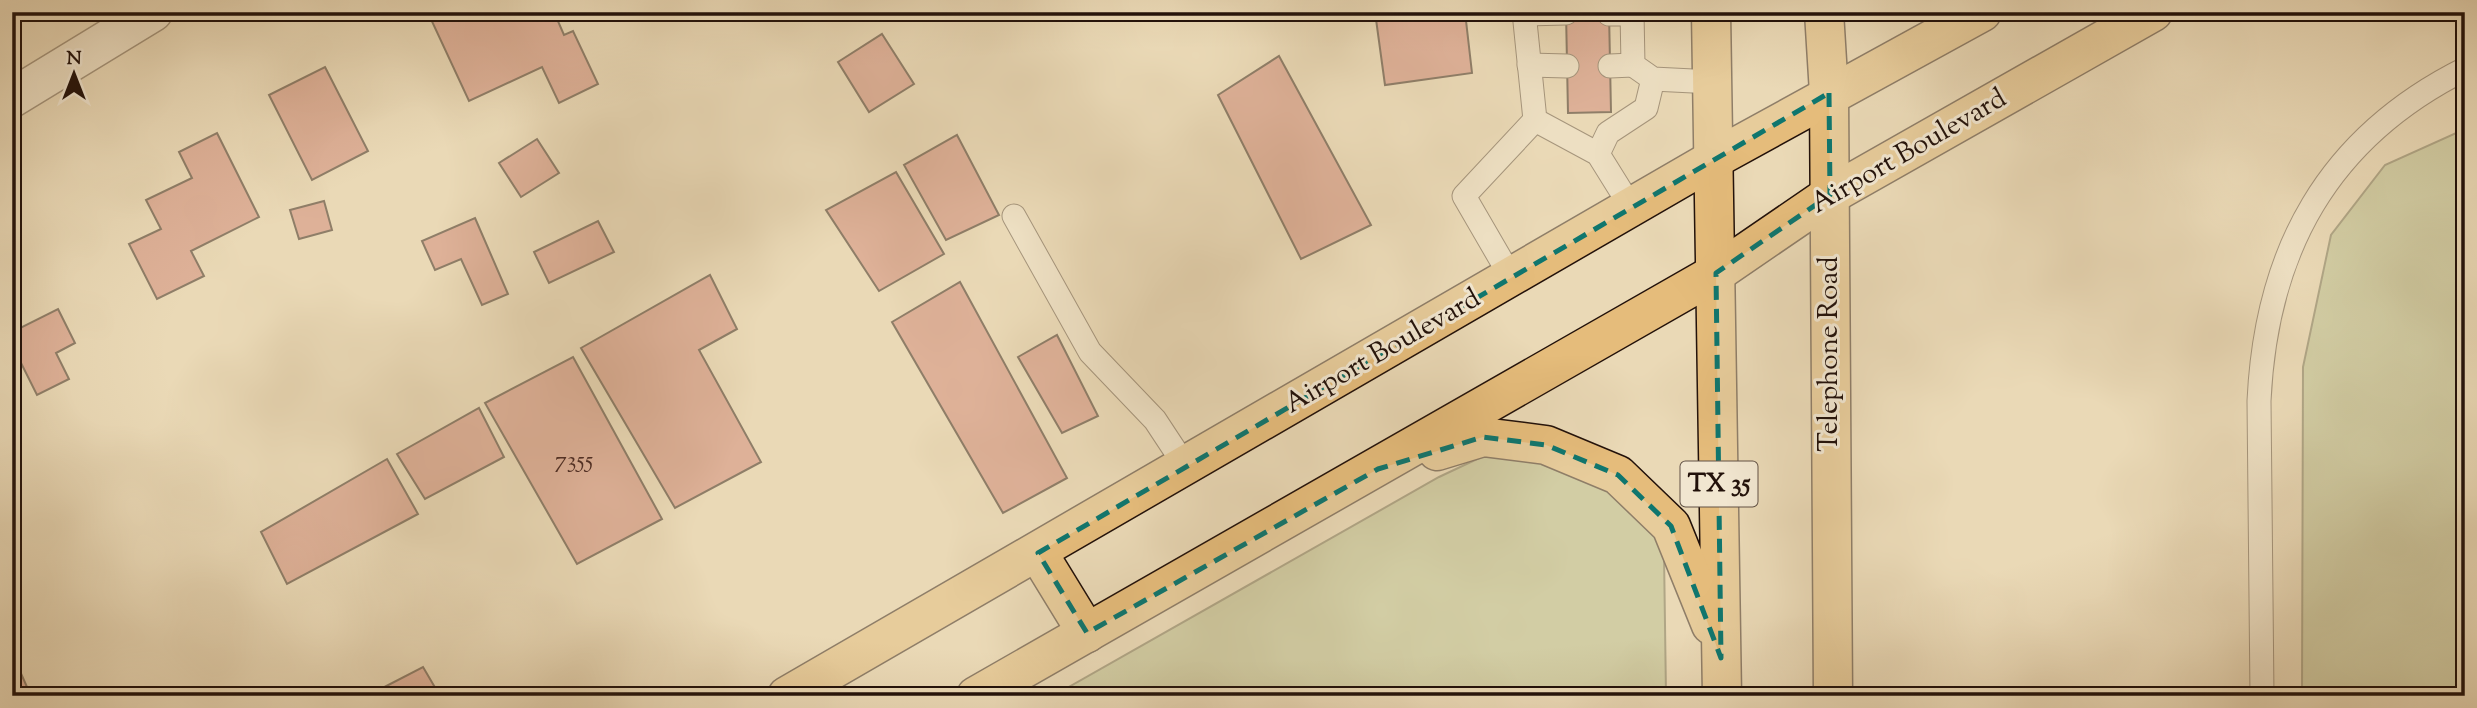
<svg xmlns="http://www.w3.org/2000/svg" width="2477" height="708" viewBox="0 0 2477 708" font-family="'Sorts Mill Goudy',serif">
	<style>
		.green { fill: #b6bf8f; stroke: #6c684c; stroke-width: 2 }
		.building { fill: #d08174; stroke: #22110a; stroke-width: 2 }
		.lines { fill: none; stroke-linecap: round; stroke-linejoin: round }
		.lane-casing { stroke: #544335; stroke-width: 25 }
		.street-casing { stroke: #544335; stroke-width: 41 }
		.primary-casing { stroke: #22110a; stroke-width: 41 }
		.lane { stroke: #f1e6d0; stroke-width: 23 }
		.street { stroke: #f1e6d0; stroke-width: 38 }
		.primary { stroke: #e5bc7b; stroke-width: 38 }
		.marked { fill: none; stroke: #0f766e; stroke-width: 5; stroke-dasharray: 14 9; stroke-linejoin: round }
		.labels { text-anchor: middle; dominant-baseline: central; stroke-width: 6; stroke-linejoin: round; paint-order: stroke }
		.number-label { font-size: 24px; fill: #4e2d24 }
		.shield { fill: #f1e6d0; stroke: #605145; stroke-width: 2 }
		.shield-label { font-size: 26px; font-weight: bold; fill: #22110a }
		.street-label { font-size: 28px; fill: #22110a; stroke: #f1e6d0 }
	</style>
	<rect width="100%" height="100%" fill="#ead9b6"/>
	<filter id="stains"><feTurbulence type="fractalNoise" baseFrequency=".00286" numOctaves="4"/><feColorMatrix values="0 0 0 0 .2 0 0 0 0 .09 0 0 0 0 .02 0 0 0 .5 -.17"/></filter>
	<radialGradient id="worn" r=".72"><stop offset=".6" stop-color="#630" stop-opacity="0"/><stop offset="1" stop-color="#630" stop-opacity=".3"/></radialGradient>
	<g class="green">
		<path d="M2465,129V696H2302L2303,367L2331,235L2385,165Z"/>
		<path d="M1492,452L1523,454L1612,491L1651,529L1664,554L1666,696H1053L1439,477Z"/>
	</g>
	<g class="building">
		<path d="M435,12H554L564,35L573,31L598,84L559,103L542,67L469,101L429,15Z"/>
		<path d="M1375,12H1465L1472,73L1385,85Z"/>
		<path d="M1566,12H1609L1611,112L1568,113Z"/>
		<path d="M882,34L914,84L869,112L838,62Z"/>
		<path d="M1279,56L1371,225L1301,259L1218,95Z"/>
		<path d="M325,67L368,151L312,180L269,95Z"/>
		<path d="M217,133L259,217L191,251L204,276L157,299L129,244L161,229L146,200L192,178L179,152Z"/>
		<path d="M957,135L999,215L946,240L904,165Z"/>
		<path d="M537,139L559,173L521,197L499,163Z"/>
		<path d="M896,172L944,254L879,291L826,210Z"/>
		<path d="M324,201L332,230L299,239L290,210Z"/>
		<path d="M475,218L508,294L482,305L461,259L435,270L422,241Z"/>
		<path d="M598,221L614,252L549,283L534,252Z"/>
		<path d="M710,275L737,329L699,350L761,462L675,508L581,348Z"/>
		<path d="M960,282L1067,478L1003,513L892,322Z"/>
		<path d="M58,309L75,343L56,353L69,379L37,395L12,345V332Z"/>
		<path d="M1057,335L1098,416L1062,433L1018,357Z"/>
		<path d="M573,357L662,519L577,564L485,403Z"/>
		<path d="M479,408L504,457L425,499L397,454Z"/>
		<path d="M387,459L418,514L287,584L261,532Z"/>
		<path d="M423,667L440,696H367Z"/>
		<path d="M19,669L31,696H12V672Z"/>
	</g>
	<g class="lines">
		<g class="lane-casing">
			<g id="lane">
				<path d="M1524,12L1535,120L1598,154L1631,207"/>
				<path d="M1632,12L1633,65L1653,79L1713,82"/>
				<path d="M1525,14L1566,13"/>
				<path d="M1609,14H1632"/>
				<path d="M1529,65L1567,66"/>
				<path d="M1610,66L1633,65"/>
				<path d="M1598,154L1608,133L1646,108L1653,79"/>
				<path d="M1014,216L1090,352L1155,420L1186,467"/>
				<path d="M1511,277L1464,196L1535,120"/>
				<path d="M2262,696L2259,401C2266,251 2327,138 2465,69"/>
			</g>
		</g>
		<g class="street-casing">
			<path id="street" d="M12,98L153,12"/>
		</g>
		<g class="primary-casing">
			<g id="primary">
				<path d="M1711,12L1722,696"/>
				<path d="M1824,12L1829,93L1833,696"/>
				<path d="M1437,451L1483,437L1546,445L1618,475L1671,526L1711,625"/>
				<path d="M1038,553L1087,633"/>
				<path d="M787,696L1714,159L1982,12"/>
				<path d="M976,696L1716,273L1830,195L2153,12"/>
			</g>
		</g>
		<use href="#lane" class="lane"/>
		<use href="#street" class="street"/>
		<use href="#primary" class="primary"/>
	</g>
	<path d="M0 0H2477V708H0ZM1829,93L1830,195L1716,273L1721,658L1671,526L1618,475L1546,445L1483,437L1378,469L1087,633L1038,553Z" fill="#ead9b6" fill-opacity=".55" fill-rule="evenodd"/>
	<path class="marked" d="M1829,93L1830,195L1716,273L1721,658L1671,526L1618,475L1546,445L1483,437L1378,469L1087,633L1038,553Z"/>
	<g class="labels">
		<g class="number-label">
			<text x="574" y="461">7355</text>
		</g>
		<rect class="shield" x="1680.5" y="461.5" width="77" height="45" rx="5"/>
		<g class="shield-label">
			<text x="1719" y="484">TX 35</text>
		</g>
		<g class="street-label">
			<text transform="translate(1909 152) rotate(-30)">Airport Boulevard</text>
			<text transform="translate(1383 352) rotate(-30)">Airport Boulevard</text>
			<text transform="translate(1830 354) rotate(-90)">Telephone Road</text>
		</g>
	</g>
	<rect width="2477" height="708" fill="none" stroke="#ead9b6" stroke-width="42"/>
	<rect x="14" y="14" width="2449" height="680" fill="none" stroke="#22110a" stroke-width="3.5"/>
	<rect x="21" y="21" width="2435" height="666" fill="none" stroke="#22110a" stroke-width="2"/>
	<g transform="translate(74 74)" stroke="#f1e6d0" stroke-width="5" paint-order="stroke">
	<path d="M0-5L12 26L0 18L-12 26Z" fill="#22110a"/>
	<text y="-10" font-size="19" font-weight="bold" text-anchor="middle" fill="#22110a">N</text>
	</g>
	<rect width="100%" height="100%" filter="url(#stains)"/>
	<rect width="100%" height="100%" fill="url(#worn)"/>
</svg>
